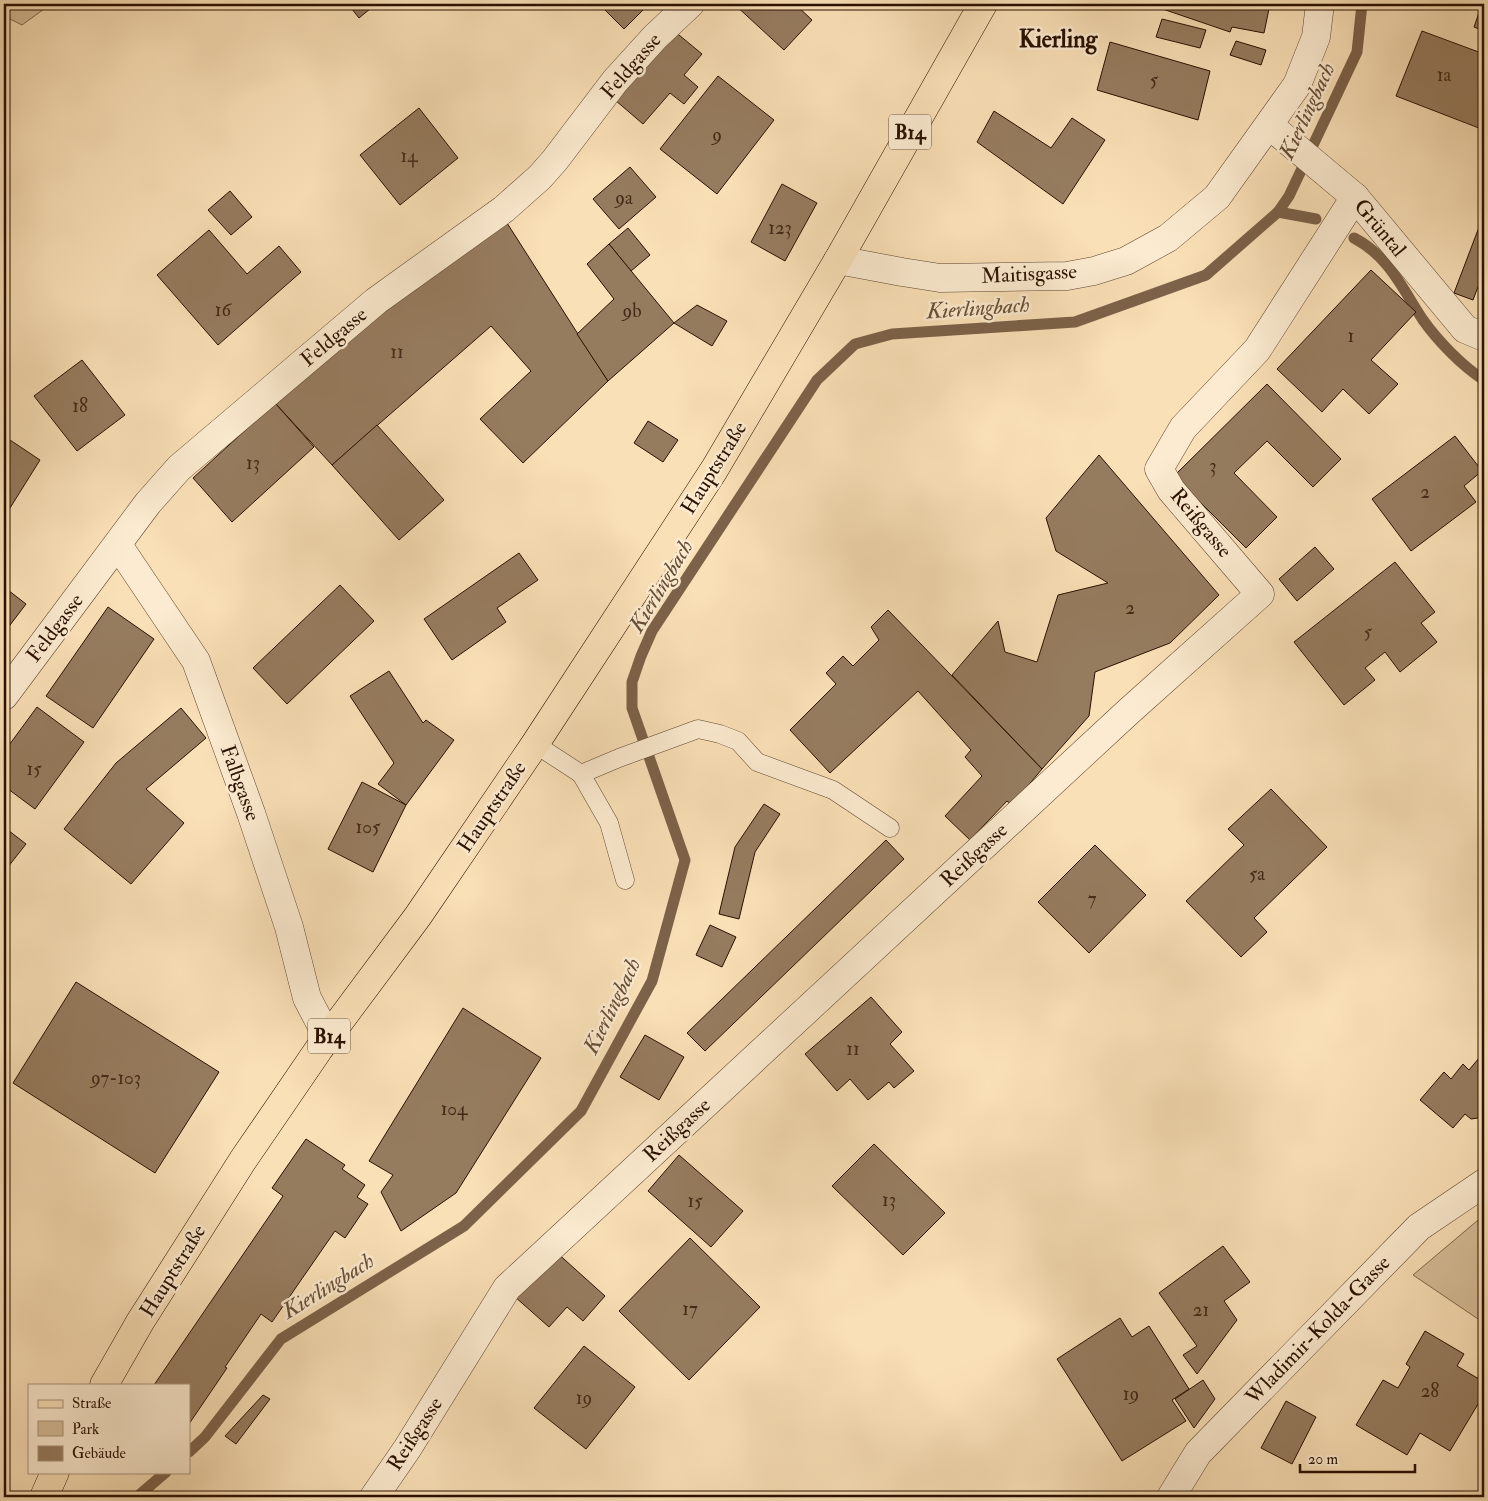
<svg xmlns="http://www.w3.org/2000/svg" width="1488" height="1501" viewBox="0 0 1488 1501" font-family="'IM FELL Double Pica',serif">
	<style>
		.green { fill: #d6bd98; stroke: #80664c }
		.lines { fill: none; stroke-linecap: round; stroke-linejoin: round }
		.stream { stroke: #7c6249; stroke-width: 11 }
		.building { fill: #967c5f; stroke: #291000 }
		.service-casing { stroke: #5d442e; stroke-width: 19 }
		.minor-casing { stroke: #5d442e; stroke-width: 29 }
		.primary-casing { stroke: #291000; stroke-width: 29 }
		.service { stroke: #fcebd0; stroke-width: 18 }
		.minor { stroke: #fcebd0; stroke-width: 28 }
		.primary { stroke: #fae0b7; stroke-width: 28 }
		.labels { text-anchor: middle; dominant-baseline: central; stroke-width: 5; stroke-linejoin: round; paint-order: stroke }
		.number-label { font-size: 19px; fill: #442b18 }
		.shield { fill: #fcebd0; stroke: #68523e; stroke-width: 1 }
		.shield-label { font-size: 20px; font-weight: bold; fill: #291000 }
		.street-label { font-size: 21px; fill: #291000; stroke: #fcebd0 }
		.water-label { font-size: 22px; font-style: italic; fill: #674e36; stroke: #fcebd0 }
		.quarter-label { font-size: 24px; font-weight: bold; fill: #291000; stroke: #fcebd0 }
	</style>
	<rect width="100%" height="100%" fill="#fae0b7"/>
	<filter id="stains"><feTurbulence type="fractalNoise" baseFrequency=".004" numOctaves="4"/><feColorMatrix values="0 0 0 0 .2 0 0 0 0 .09 0 0 0 0 .02 0 0 0 .5 -.17"/></filter>
	<radialGradient id="worn" r=".72"><stop offset=".6" stop-color="#630" stop-opacity="0"/><stop offset="1" stop-color="#630" stop-opacity=".3"/></radialGradient>
	<g class="green">
		<path d="M4,4H51L22,25L4,16Z"/>
		<path d="M1484,1215V1323L1413,1275Z"/>
	</g>
	<g class="lines">
		<g class="stream">
			<path d="M1278,212L1316,219"/>
			<path d="M1354,238C1389,256 1403,290 1423,320C1438,341 1462,366 1484,380"/>
			<path d="M189,1452L205,1437L281,1339L464,1226L581,1111L652,981L685,860L632,708V682L641,656L652,631L817,380L855,344L892,334L1075,322L1206,275L1278,212L1289,196L1357,52L1362,4"/>
			<path d="M137,1497L166,1472"/>
		</g>
	</g>
	<g class="building">
		<path d="M348,4H376L359,18Z"/>
		<path d="M606,4H645L647,6L624,29L602,7Z"/>
		<path d="M734,4H795L812,20L784,50Z"/>
		<path d="M1148,4H1270L1264,33L1232,27L1230,32Z"/>
		<path d="M1482,4H1484V31L1474,27Z"/>
		<path d="M1162,19L1206,30L1200,48L1156,37Z"/>
		<path d="M673,30L702,54L684,75L698,87L684,104L670,93L643,124L615,100Z"/>
		<path d="M1422,31L1484,54V130L1396,96Z"/>
		<path d="M1236,41L1266,50L1261,65L1230,55Z"/>
		<path d="M1110,42L1210,71L1198,120L1097,90Z"/>
		<path d="M718,76L774,120L717,194L660,149Z"/>
		<path d="M419,108L458,158L400,205L360,155Z"/>
		<path d="M994,111L1051,148L1072,118L1105,140L1063,204L977,142Z"/>
		<path d="M630,167L656,197L619,229L593,199Z"/>
		<path d="M782,184L817,203L785,261L751,242Z"/>
		<path d="M230,191L252,217L231,235L208,210Z"/>
		<path d="M1484,214V271L1473,300L1454,293Z"/>
		<path d="M507,223L608,381L523,463L480,419L531,371L491,326L332,465L275,403L389,303Z"/>
		<path d="M628,228L650,255L631,271L609,244Z"/>
		<path d="M209,230L247,274L279,246L301,272L218,345L157,275Z"/>
		<path d="M609,244L674,323L608,381L577,334L614,299L587,264Z"/>
		<path d="M1371,270L1416,312L1371,360L1398,384L1369,414L1343,389L1322,412L1277,369Z"/>
		<path d="M697,305L727,321L712,346L674,323Z"/>
		<path d="M82,360L125,415L77,451L34,396Z"/>
		<path d="M1267,384L1341,459L1313,487L1267,441L1234,473L1277,517L1246,548L1174,476Z"/>
		<path d="M275,403L314,447L232,522L193,478Z"/>
		<path d="M648,421L678,440L663,462L634,443Z"/>
		<path d="M377,425L444,500L399,540L332,465Z"/>
		<path d="M4,436L40,460L5,516L4,515Z"/>
		<path d="M1455,436L1482,471L1464,486L1476,502L1411,551L1372,499Z"/>
		<path d="M1099,455L1219,595L1170,643L1095,672L1089,716L1042,769L952,675L998,621L1005,652L1037,662L1058,595L1108,583L1056,551L1046,518Z"/>
		<path d="M1315,547L1334,569L1297,601L1279,579Z"/>
		<path d="M519,553L538,580L497,608L506,622L452,660L424,619Z"/>
		<path d="M1395,562L1435,612L1421,623L1437,642L1400,672L1385,652L1365,668L1375,680L1344,705L1294,642Z"/>
		<path d="M340,585L374,621L287,704L253,668Z"/>
		<path d="M4,587L26,604L4,633Z"/>
		<path d="M108,607L154,639L93,728L46,696Z"/>
		<path d="M888,610L1042,769L1012,805L1007,801L970,840L945,816L982,776L965,757L971,750L918,691L830,773L790,730L836,684L826,673L843,656L853,666L879,640L871,627Z"/>
		<path d="M389,671L423,723L426,720L454,740L406,805L378,784L394,763L350,696Z"/>
		<path d="M37,707L84,742L35,809L4,786V752Z"/>
		<path d="M181,708L206,738L146,789L184,823L131,884L64,829L116,763Z"/>
		<path d="M362,782L406,805L373,872L328,849Z"/>
		<path d="M1271,789L1327,847L1254,918L1267,932L1241,957L1186,901L1244,845L1228,829Z"/>
		<path d="M764,804L780,814L755,852L739,919L719,914L735,847Z"/>
		<path d="M4,827L26,844L4,872Z"/>
		<path d="M886,840L904,859L705,1051L687,1033Z"/>
		<path d="M1095,845L1146,895L1089,953L1038,902Z"/>
		<path d="M710,925L736,937L722,967L696,955Z"/>
		<path d="M76,982L219,1072L155,1173L13,1083Z"/>
		<path d="M871,997L902,1032L890,1044L914,1071L894,1088L889,1082L868,1100L850,1079L837,1091L805,1054Z"/>
		<path d="M463,1008L541,1058L456,1193L401,1231L381,1192L393,1175L369,1161Z"/>
		<path d="M645,1035L684,1057L659,1100L620,1077Z"/>
		<path d="M1484,1052V1112L1478,1118L1471,1119L1465,1114L1453,1128L1420,1100L1444,1072L1451,1079L1463,1064L1469,1070Z"/>
		<path d="M306,1139L345,1165L342,1169L365,1185L357,1197L368,1204L345,1238L335,1231L272,1322L261,1314L225,1367L227,1368L189,1424V1385H154L283,1196L272,1188Z"/>
		<path d="M874,1144L945,1213L903,1255L832,1186Z"/>
		<path d="M679,1155L743,1211L711,1247L648,1191Z"/>
		<path d="M690,1238L760,1307L689,1380L619,1311Z"/>
		<path d="M1223,1246L1250,1282L1224,1301L1237,1320L1197,1374L1183,1355L1197,1346L1159,1293Z"/>
		<path d="M555,1251L605,1296L583,1321L567,1307L549,1327L514,1296Z"/>
		<path d="M1120,1318L1132,1337L1149,1326L1189,1389L1172,1400L1186,1421L1122,1461L1057,1359Z"/>
		<path d="M1425,1331L1464,1354L1457,1366L1484,1382V1394L1450,1451L1420,1433L1407,1455L1356,1425L1383,1380L1398,1388L1410,1367L1406,1364Z"/>
		<path d="M584,1346L635,1387L586,1449L534,1408Z"/>
		<path d="M1203,1380L1215,1399L1194,1428L1175,1399Z"/>
		<path d="M263,1395L270,1399L236,1444L225,1436Z"/>
		<path d="M1286,1401L1316,1417L1292,1464L1261,1448Z"/>
	</g>
	<g class="lines">
		<g class="service-casing">
			<g id="service">
				<path d="M535,744L581,774L619,758L698,729L720,734L738,741L757,762L833,790L890,828"/>
				<path d="M581,774L609,823L625,880"/>
			</g>
		</g>
		<g class="minor-casing">
			<g id="minor">
				<path d="M1269,125L1355,197L1465,329L1484,337"/>
				<path d="M838,260L902,272L940,278L1067,276L1094,271L1126,261L1168,238L1217,197L1297,85L1316,37L1320,4"/>
				<path d="M118,545L196,661L251,813L289,927L307,998L328,1038"/>
				<path d="M4,696L148,503L179,468L376,301L504,209L540,177L555,160L615,81L655,37L690,4"/>
				<path d="M374,1497L407,1449L507,1288L1128,712L1260,594L1171,490L1159,469L1183,428L1257,350L1355,197"/>
				<path d="M1171,1497L1198,1453L1419,1227L1484,1183"/>
			</g>
		</g>
		<g class="primary-casing">
			<g id="primary">
				<path d="M104,1385L140,1322L243,1160L319,1049L418,916L535,744L714,470L838,260L983,4"/>
				<path d="M44,1497L55,1472"/>
			</g>
		</g>
		<use href="#service" class="service"/>
		<use href="#minor" class="minor"/>
		<use href="#primary" class="primary"/>
	</g>
	<g class="labels">
		<g class="number-label">
			<text x="1444" y="75">1a</text>
			<text x="1154" y="80">5</text>
			<text x="717" y="135">9</text>
			<text x="409" y="156">14</text>
			<text x="624" y="198">9a</text>
			<text x="780" y="228">123</text>
			<text x="223" y="310">16</text>
			<text x="632" y="311">9b</text>
			<text x="1351" y="336">1</text>
			<text x="397" y="352">11</text>
			<text x="80" y="406">18</text>
			<text x="253" y="463">13</text>
			<text x="1213" y="466">3</text>
			<text x="1425" y="492">2</text>
			<text x="1130" y="608">2</text>
			<text x="1368" y="632">5</text>
			<text x="34" y="769">15</text>
			<text x="368" y="827">105</text>
			<text x="1257" y="874">5a</text>
			<text x="1092" y="899">7</text>
			<text x="853" y="1049">11</text>
			<text x="116" y="1078">97-103</text>
			<text x="454" y="1109">104</text>
			<text x="889" y="1200">13</text>
			<text x="695" y="1201">15</text>
			<text x="690" y="1309">17</text>
			<text x="1201" y="1310">21</text>
			<text x="1430" y="1391">28</text>
			<text x="1131" y="1394">19</text>
			<text x="584" y="1398">19</text>
		</g>
		<g class="shield">
			<rect x="889" y="114.5" width="42" height="35" rx="4"/>
			<rect x="308" y="1018.5" width="42" height="35" rx="4"/>
		</g>
		<g class="shield-label">
			<text x="910" y="132">B14</text>
			<text x="329" y="1036">B14</text>
		</g>
		<g class="street-label">
			<text transform="translate(631 66) rotate(-49)">Feldgasse</text>
			<text transform="translate(1380 228) rotate(50)">Grüntal</text>
			<text transform="translate(1029 274) rotate(-3)">Maitisgasse</text>
			<text transform="translate(334 337) rotate(-40)">Feldgasse</text>
			<text transform="translate(714 468) rotate(-58)">Hauptstraße</text>
			<text transform="translate(1201 523) rotate(50)">Reißgasse</text>
			<text transform="translate(55 628) rotate(-53)">Feldgasse</text>
			<text transform="translate(240 783) rotate(70)">Falbgasse</text>
			<text transform="translate(492 807) rotate(-56)">Hauptstraße</text>
			<text transform="translate(974 855) rotate(-43)">Reißgasse</text>
			<text transform="translate(677 1130) rotate(-43)">Reißgasse</text>
			<text transform="translate(173 1271) rotate(-58)">Hauptstraße</text>
			<text transform="translate(1318 1330) rotate(-46)">Wladimir-Kolda-Gasse</text>
			<text transform="translate(415 1434) rotate(-57)">Reißgasse</text>
		</g>
		<g class="water-label">
			<text transform="translate(1307 111) rotate(-65)">Kierlingbach</text>
			<text transform="translate(978 308) rotate(-4)">Kierlingbach</text>
			<text transform="translate(661 586) rotate(-59)">Kierlingbach</text>
			<text transform="translate(612 1006) rotate(-64)">Kierlingbach</text>
			<text transform="translate(328 1286) rotate(-32)">Kierlingbach</text>
		</g>
		<g class="quarter-label">
			<text x="1058" y="39">Kierling</text>
		</g>
	</g>
	<rect width="1488" height="1501" fill="none" stroke="#fae0b7" stroke-width="20"/>
	<rect x="5" y="5" width="1478" height="1491" fill="none" stroke="#291000" stroke-width="2.5"/>
	<rect x="10" y="10" width="1468" height="1481" fill="none" stroke="#291000"/>
	<rect x="28" y="1384" width="162" height="90" fill="#fcebd0" stroke="#a8937d"/>
	<rect x="38" y="1400" width="25" height="8" fill="#fae0b7" stroke="#a8937d"/>
	<text x="72" y="1408" font-size="15" fill="#291000">Straße</text>
	<rect x="38" y="1421" width="25" height="15" fill="#d6bd98" stroke="#a8937d"/>
	<text x="72" y="1434" font-size="15" fill="#291000">Park</text>
	<rect x="38" y="1446" width="25" height="15" fill="#967c5f" stroke="#a8937d"/>
	<text x="72" y="1458" font-size="15" fill="#291000">Gebäude</text>
	<path d="M1300 1464v8h115v-8" fill="none" stroke="#291000" stroke-width="2.5"/>
	<text x="1308" y="1464" font-size="15" fill="#291000" stroke="#fcebd0" stroke-width="4" paint-order="stroke">20 m</text>
	<rect width="100%" height="100%" filter="url(#stains)"/>
	<rect width="100%" height="100%" fill="url(#worn)"/>
</svg>
